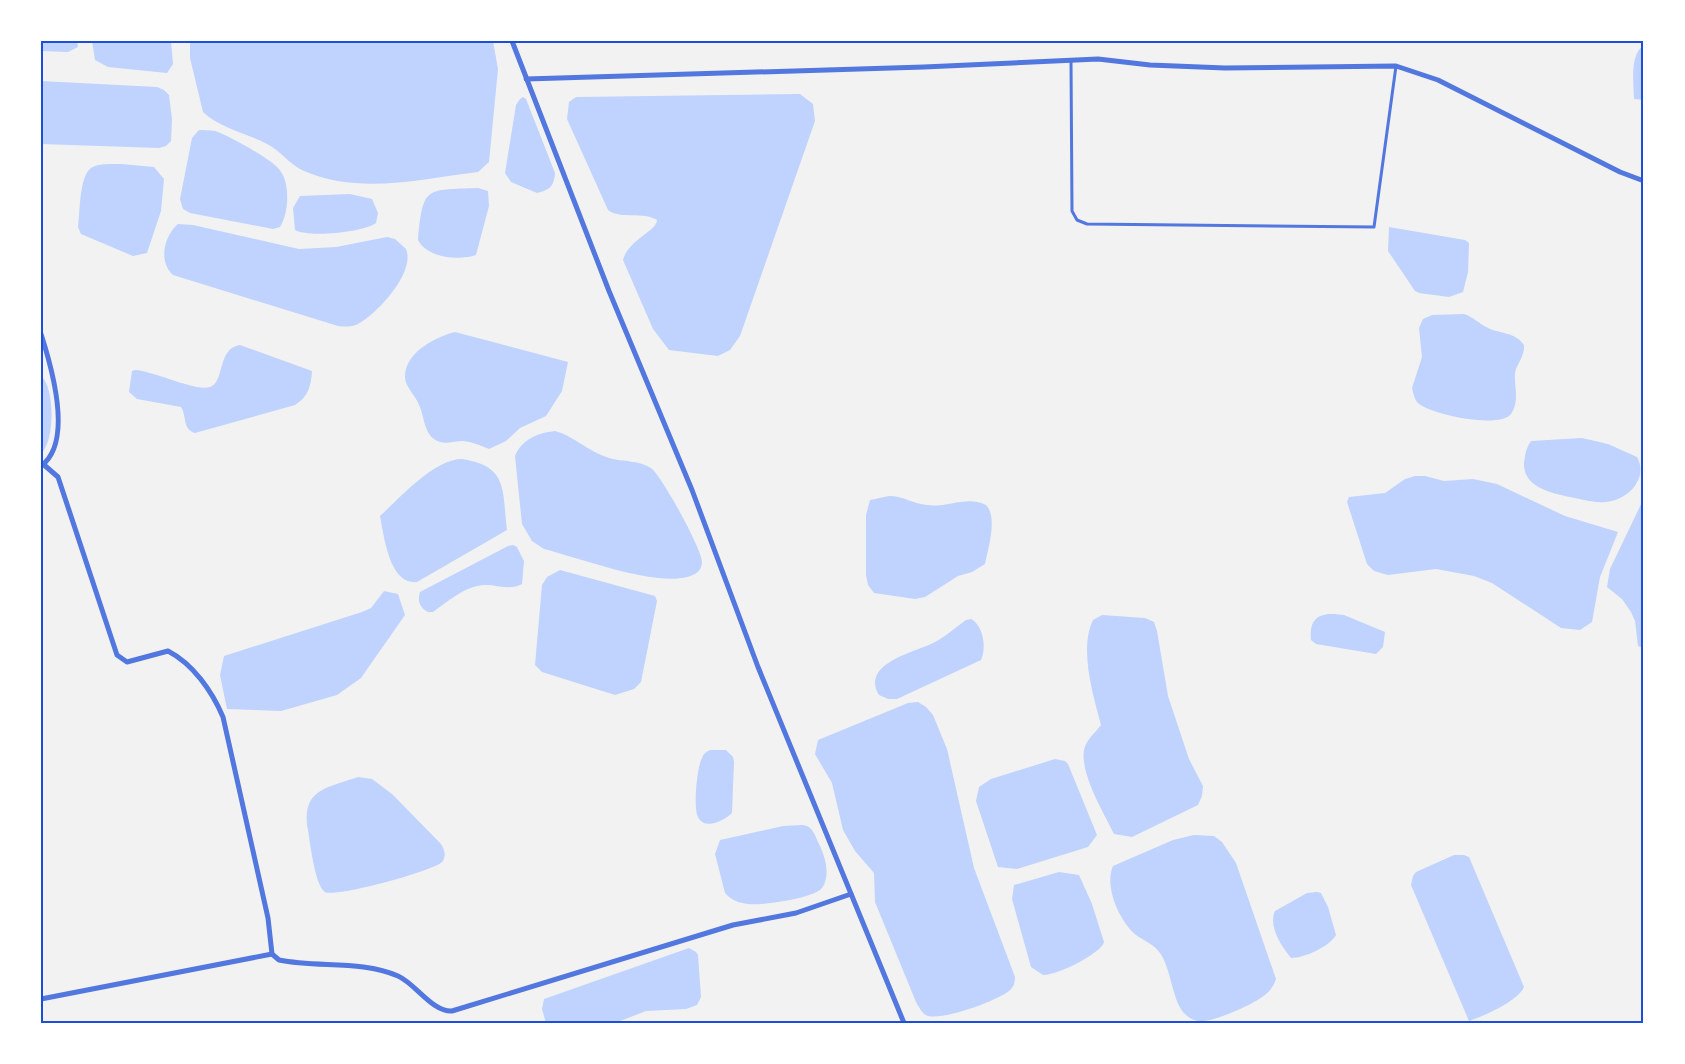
<svg xmlns="http://www.w3.org/2000/svg" width="1685" height="1064" viewBox="0 0 1685 1064" font-family="'Crimson Pro',serif">
	<style>
		.water { fill: #bfd3fe }
		.lines { fill: none; stroke-linecap: round; stroke-linejoin: round }
		.service { stroke: #5277de; stroke-width: 3 }
		.minor { stroke: #5277de; stroke-width: 5 }
		.neatline { fill: none; stroke: #1d4ed8; stroke-width: 2 }
	</style>
	<rect width="100%" height="100%" fill="#f2f2f2"/>
	<g class="water">
		<path d="M41,41H77L78,47L68,52L41,51Z"/>
		<path d="M92,41H171L173,64L167,73L108,67L95,60Z"/>
		<path d="M190,41H493L498,69L489,162L478,172C420,179 360,195 304,171C290,165 281,151 267,144C246,133 220,128 203,112L190,58Z"/>
		<path d="M1644,45V100L1634,99C1634,83 1629,55 1644,45Z"/>
		<path d="M41,81L157,87L164,90L169,95L172,119L171,141L166,146L159,148L41,144Z"/>
		<path d="M800,94L813,104L815,121L740,336L730,350L718,356L669,350L653,329L623,260C628,240 657,231 657,220C643,211 621,220 608,210L567,119L569,102L576,97Z"/>
		<path d="M523,97L526,99L555,173C554,187 549,190 537,193L511,182L505,173L516,105L520,99Z"/>
		<path d="M199,130C204,130 210,130 215,131C228,135 269,158 278,168C291,181 289,213 280,227L273,229L190,213L183,209L180,199L192,138Z"/>
		<path d="M122,164L154,167L164,179L161,211L147,253L133,256L81,234L78,227C80,213 79,177 91,168C97,163 114,164 122,164Z"/>
		<path d="M478,188L488,191L489,206L476,255C460,261 427,258 418,240C423,186 425,190 478,188Z"/>
		<path d="M350,194L372,199L378,213L376,223C364,232 309,238 295,230L293,208L300,196Z"/>
		<path d="M178,224L193,225L299,249L336,247L387,237L395,239L406,249C416,272 377,314 358,324C352,327 345,327 338,326L173,275C158,261 164,236 178,224Z"/>
		<path d="M1389,227L1465,240L1469,243L1468,272L1463,292L1449,297L1419,293L1415,291L1388,251Z"/>
		<path d="M1464,314C1474,317 1479,324 1488,328C1501,334 1515,332 1524,345C1525,356 1517,363 1515,373C1514,387 1520,401 1511,414C1500,429 1429,415 1417,402C1414,398 1413,392 1412,388L1422,357L1419,328L1423,319L1432,315Z"/>
		<path d="M455,332L568,362L562,391L546,416L520,428L506,441L489,449C480,445 472,442 463,441C453,441 443,446 434,439C424,432 424,415 419,405C416,396 406,388 405,378C404,353 435,337 455,332Z"/>
		<path d="M240,345L312,371C311,386 308,397 295,405L195,433C182,429 187,416 181,407L137,399L129,392L132,371L135,370C154,371 196,392 210,387C225,382 217,348 240,345Z"/>
		<path d="M41,376C55,387 55,442 41,453Z"/>
		<path d="M555,431C574,436 589,452 609,458C623,462 640,460 652,469C662,477 702,549 702,562C702,571 695,575 687,577C654,586 579,558 544,549L532,541L522,524L515,456C522,439 538,433 555,431Z"/>
		<path d="M1582,438L1608,444L1637,457C1649,479 1627,501 1605,502C1595,503 1585,500 1575,498C1555,494 1523,489 1524,463C1525,455 1526,448 1531,441Z"/>
		<path d="M462,459C509,466 502,491 507,530L417,582C389,585 384,535 380,516C400,498 434,459 462,459Z"/>
		<path d="M1415,476H1425L1444,481L1473,479L1497,484L1565,516L1618,532L1600,577L1592,622L1580,630L1561,628L1492,583L1474,576L1436,569L1388,575L1374,571L1367,564L1347,502L1349,497L1385,493L1405,479Z"/>
		<path d="M889,496C903,496 914,504 927,505C947,508 967,495 986,505C998,517 988,549 985,564L972,572L958,576L925,597L915,599L874,593L868,585L866,575V515L870,500Z"/>
		<path d="M1644,498V648L1638,646L1635,621L1631,612L1622,599L1607,587L1610,569Z"/>
		<path d="M513,545L517,547L524,561L522,584C510,591 496,584 483,585C464,587 448,601 433,612H428C420,608 417,601 420,592L508,546Z"/>
		<path d="M560,570L655,596L657,601L641,682L634,689L615,695L542,672L535,665L542,585L547,577Z"/>
		<path d="M384,591L398,594L405,615L361,678L337,695L281,711L227,709L220,675L224,656L362,612L371,608Z"/>
		<path d="M1334,614L1344,615L1385,632L1383,647L1376,654L1316,644L1311,640C1309,622 1316,613 1334,614Z"/>
		<path d="M1102,615L1145,618L1154,622L1157,631L1168,696L1189,759L1203,786L1202,796L1198,805L1132,837L1114,834C1104,813 1080,774 1084,750C1086,740 1095,733 1101,725C1093,695 1079,649 1093,620Z"/>
		<path d="M971,619C983,625 987,648 981,660L897,699H888L879,695C860,662 918,652 937,641C947,635 956,627 966,620Z"/>
		<path d="M918,702L926,707L933,715L947,749L974,868L1015,977C1015,982 1014,987 1009,991C996,1001 945,1020 928,1016C922,1014 919,1007 916,1002L875,902L874,873L855,851L843,830L832,783L815,754L818,740L908,703Z"/>
		<path d="M710,750H726L733,757L734,762L732,813C725,820 705,831 698,817C693,808 697,767 702,758C703,754 706,752 710,750Z"/>
		<path d="M1055,759L1065,761L1068,764L1097,835L1088,847L1017,869L998,867L976,801L979,787L991,779Z"/>
		<path d="M358,777L372,779L392,794L441,844C444,849 447,856 442,862C433,871 335,898 325,892C315,886 310,842 308,830C301,789 327,788 358,777Z"/>
		<path d="M803,825C813,826 815,836 819,844C825,856 831,875 822,888C815,898 761,906 748,904C739,903 731,900 725,893L715,854L720,840L783,826Z"/>
		<path d="M1194,835L1214,836L1222,842L1236,863L1276,979C1274,985 1271,990 1266,994C1255,1004 1218,1020 1203,1021C1197,1022 1190,1019 1186,1015C1172,1003 1172,970 1160,953C1154,944 1144,941 1136,935C1119,921 1104,886 1113,866L1173,840Z"/>
		<path d="M1454,855H1464L1469,857L1524,987C1518,1001 1484,1016 1469,1021L1411,885L1413,876L1416,872Z"/>
		<path d="M1059,872L1079,875L1092,904L1104,942C1101,954 1055,976 1043,975L1031,967L1012,899L1014,885Z"/>
		<path d="M1317,892L1321,893L1328,907L1336,935C1329,947 1304,958 1291,958C1281,946 1268,926 1275,911L1307,893Z"/>
		<path d="M689,948L696,952L698,955L701,997L697,1005L686,1009L646,1011L615,1023H546L542,1009L544,999Z"/>
	</g>
	<g class="lines">
		<path class="service" d="M1071,61L1072,211L1077,220L1087,224L1374,227L1396,66"/>
		<g class="minor">
			<path d="M512,41L609,291L692,490L758,667L904,1023"/>
			<path d="M526,79L924,67L1098,59L1150,65L1225,68L1396,66L1438,80L1620,172L1644,181"/>
			<path d="M41,334C51,365 74,442 41,466"/>
			<path d="M43,464L58,477L117,655L127,662L168,651C193,664 212,691 223,717L268,918L272,954L279,960C318,968 361,960 398,976C416,984 432,1012 452,1011L733,925L796,913L851,894"/>
			<path d="M41,999L272,954"/>
		</g>
	</g>
	<rect width="1685" height="1064" fill="none" stroke="#ffffff" stroke-width="85"/>
	<rect x="42" y="42" width="1600" height="980" class="neatline"/>
</svg>
